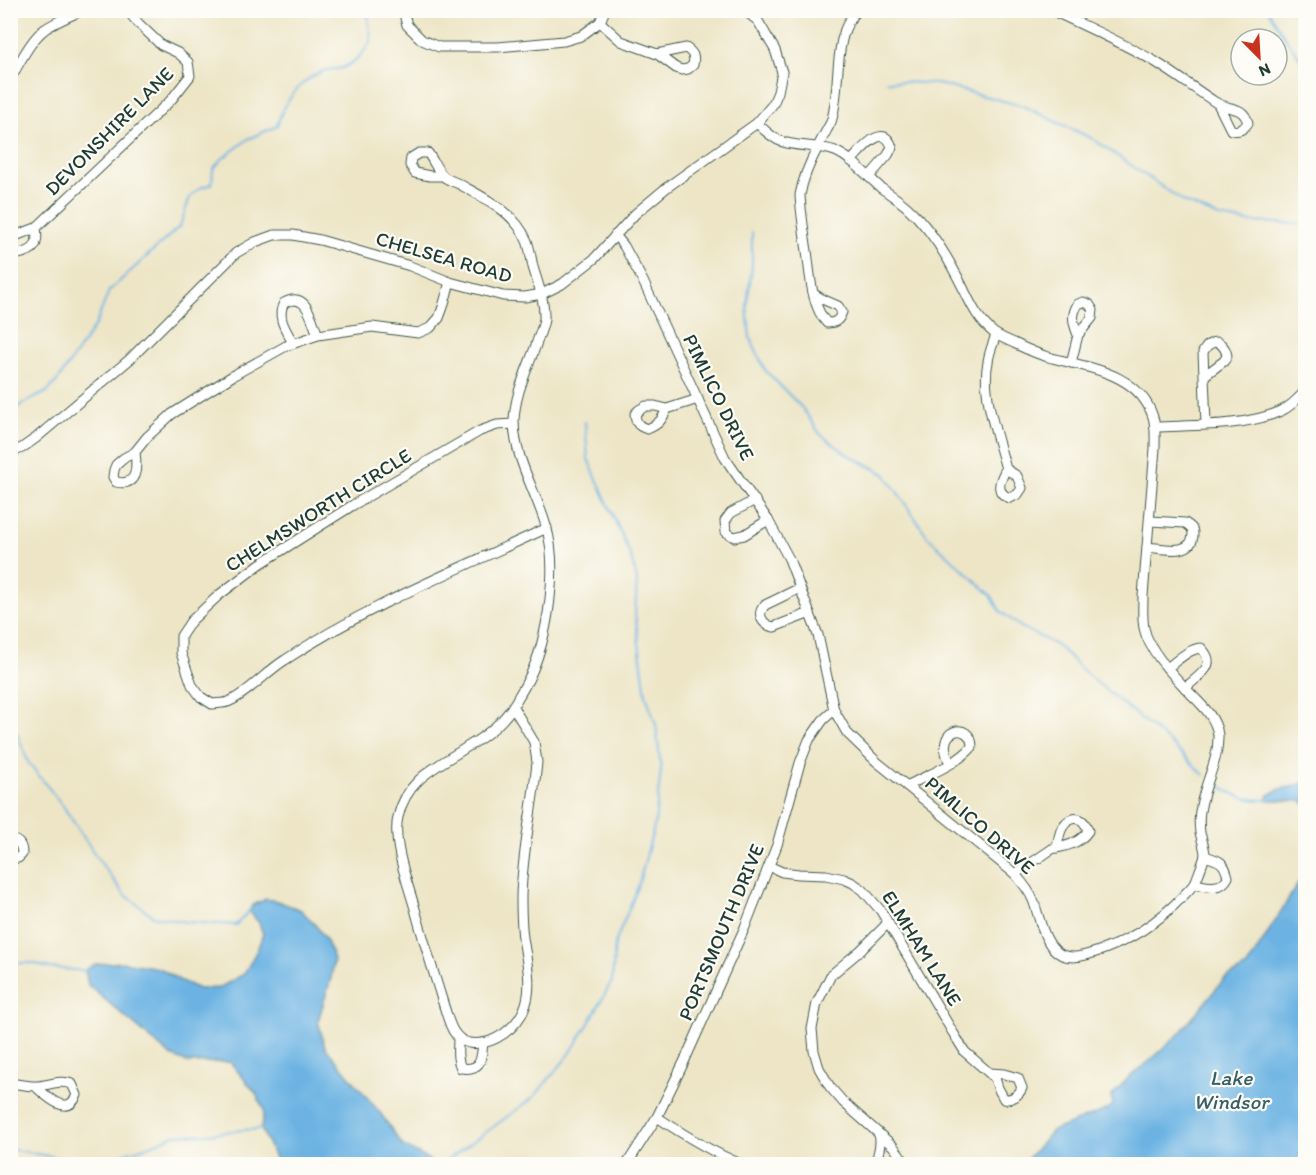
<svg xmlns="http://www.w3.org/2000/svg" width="1316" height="1175" viewBox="0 0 1316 1175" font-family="Itim,sans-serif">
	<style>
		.water { fill: #6cb3e3; stroke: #46788c; stroke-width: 1.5 }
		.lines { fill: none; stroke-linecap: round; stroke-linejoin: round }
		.stream { stroke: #6cb3e3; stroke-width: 2 }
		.minor-casing { stroke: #3e564a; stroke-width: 11 }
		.minor { stroke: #fff; stroke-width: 9 }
		.labels { text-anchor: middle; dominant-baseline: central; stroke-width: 4.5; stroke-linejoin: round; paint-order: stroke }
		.street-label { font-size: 20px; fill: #1f3d34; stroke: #fdfcf7 }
		.water-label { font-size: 21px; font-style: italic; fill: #366069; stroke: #fdfcf7 }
	</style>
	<rect width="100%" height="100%" fill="#fdfcf7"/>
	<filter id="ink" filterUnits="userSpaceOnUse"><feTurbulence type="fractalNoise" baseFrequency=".0167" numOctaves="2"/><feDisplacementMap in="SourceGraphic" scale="12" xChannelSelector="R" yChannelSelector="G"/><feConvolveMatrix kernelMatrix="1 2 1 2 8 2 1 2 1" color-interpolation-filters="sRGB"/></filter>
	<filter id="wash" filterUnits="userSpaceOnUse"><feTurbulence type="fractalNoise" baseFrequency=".008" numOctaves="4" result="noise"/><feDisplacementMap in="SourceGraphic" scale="24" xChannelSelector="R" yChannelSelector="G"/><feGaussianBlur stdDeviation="1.35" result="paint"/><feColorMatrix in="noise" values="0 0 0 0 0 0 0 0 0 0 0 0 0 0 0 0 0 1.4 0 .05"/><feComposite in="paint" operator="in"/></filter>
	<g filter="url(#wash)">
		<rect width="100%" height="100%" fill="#ede5c6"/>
		<g class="water">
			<path d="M1305,780V804L1301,801L1268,800V796L1277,790L1299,785Z"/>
			<path d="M1305,872L1306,1149L1293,1164H1023L1052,1131L1106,1110L1113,1104L1111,1097L1129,1077L1151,1060L1180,1033L1224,979L1247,967Z"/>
			<path d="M266,899L277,901L301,910L317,927L327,941L334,959L331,978L318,1021L325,1047L381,1114L403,1146L428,1159L432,1164H278L261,1129L264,1110L255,1092L230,1062L188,1063L171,1056L88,985L85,970L96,964L123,962L159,968L179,980L199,989L219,988L244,974L257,950L263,934L259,923L249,911L253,905Z"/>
		</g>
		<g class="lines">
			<g class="stream">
				<path d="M1268,10L1286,39L1306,66"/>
				<path d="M887,81L938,84L1023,106L1093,139L1184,202L1219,217L1249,222L1306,224"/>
				<path d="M752,232V266L747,305L750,338L765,370L803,409L820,434L847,454L885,474L928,537L991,595L1001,612L1021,627L1058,646L1090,677L1167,740L1204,775"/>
				<path d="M10,414L22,404L47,392L58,380L96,324L109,291L180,226L190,197L200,188L212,184L213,169L222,159L248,139L277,126C283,103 300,79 324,71C329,68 336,70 342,68C351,65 362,55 367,47C375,36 368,30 368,20C368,19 370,11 371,10"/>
				<path d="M10,715L28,762L63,806L98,859L124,894L153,916L186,922L236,925L249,911L250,912"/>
				<path d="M1214,782C1233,795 1245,801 1269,800"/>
				<path d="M10,963H32L49,968L87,971"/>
				<path d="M10,1149L76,1161L114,1157L151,1145L175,1135L208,1134L243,1130L263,1129"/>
				<path d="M442,1164L533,1098L569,1055L589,1023L612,981L615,943L638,887L655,823L661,769L656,725L646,695L635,614L637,579L630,554L588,459L585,422"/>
			</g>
		</g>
	</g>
	<g filter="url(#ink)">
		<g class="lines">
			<g class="minor-casing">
				<g id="minor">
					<path d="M403,10L407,25L422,40L439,47H498L564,41L581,36L600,22L605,10"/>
					<path d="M1051,10C1085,26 1121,42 1154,61C1175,74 1195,89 1215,102C1228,111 1243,104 1248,123C1243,129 1240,132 1231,130L1218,104"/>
					<path d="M600,22L621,41L657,54L676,68L682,70L688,69L693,65C695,56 693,53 686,48L657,54"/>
					<path d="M10,79C20,63 30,40 45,29C57,21 70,16 83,10"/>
					<path d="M851,161C860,152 883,120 892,147L888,155L869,177"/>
					<path d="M443,176H430L415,173L410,165L411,158L419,153H428C433,160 437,170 443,176C447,180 456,182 461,185C486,199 515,212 527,241C530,248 531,258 533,267C538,284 545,301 544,319C543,328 538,337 536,345C527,370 514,396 514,423C515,460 536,491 546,526C559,567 548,639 529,678C525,686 520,694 516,701C505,721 486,736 467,747C437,767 407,778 398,817C392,842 408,884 415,909C424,942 434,974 444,1006C449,1021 452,1039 469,1043C493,1047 519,1027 526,1004C532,985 527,963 524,944C521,928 521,912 521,897C522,852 533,807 537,762L534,742L513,707"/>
					<path d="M36,228C39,245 35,251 18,254L13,251L11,242L15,236L36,228L171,100L190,76L188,62L178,53L161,45L139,24L127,10"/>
					<path d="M615,235L624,246L643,281L725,458L768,520L789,559L818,635L834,710L847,733L877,762L907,786L1015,874C1022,882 1029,890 1033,900C1040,917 1043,946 1062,955C1073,959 1083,956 1093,953C1129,942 1159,922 1184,895C1188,891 1193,886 1196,881C1198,875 1204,861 1205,855C1205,849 1202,840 1200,833C1199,825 1199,814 1201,806C1205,782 1219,760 1218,735C1216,718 1203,706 1191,694C1175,677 1149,652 1144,628C1142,617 1143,607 1143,596L1155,448C1155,438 1156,427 1153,417C1139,373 1089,368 1052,358C1039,355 1026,349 1014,343C1007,340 1000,337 994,333C974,317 969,298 957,276C944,251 928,226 907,207C899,200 890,194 881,188C867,176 853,159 835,151C817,144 794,148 778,140C770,136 763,129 757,123"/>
					<path d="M814,294L822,299L838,306L842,312C839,320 836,323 827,323C811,307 810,272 807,251C804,232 801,214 800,195C803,178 810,162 818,147C822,138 827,130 831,122C842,91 831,32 858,10"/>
					<path d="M996,335C993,344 989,352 988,362C981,394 998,438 1006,469C1000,480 994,493 1010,498L1018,494L1022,488L1017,476L1006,469"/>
					<path d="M293,343C286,330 276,317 284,303C307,290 311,319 318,335"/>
					<path d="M1071,363L1078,335L1092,318L1093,310L1089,304L1083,302L1078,304C1071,315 1073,323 1078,335"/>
					<path d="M1204,376L1224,361L1227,356C1226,348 1219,338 1210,344C1207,345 1205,349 1203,352L1206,424"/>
					<path d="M667,409C662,420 658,425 647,429C638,426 636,423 635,414L639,410L646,406H655L667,409L698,399"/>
					<path d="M514,424L497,425L480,431L353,505L260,564L219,595L191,621L181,636V653L192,685L201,697L212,704C217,703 225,704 230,701C248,693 267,671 285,660C367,606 459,569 547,528"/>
					<path d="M1155,427C1194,425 1245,427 1281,411C1290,407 1299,398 1306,390"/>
					<path d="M135,452C137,467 138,487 116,482L113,477L114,470L116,465L124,458L135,452L147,437L172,414L234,375L286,346L318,335L372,327L418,333L430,328L439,318L443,307L450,282"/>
					<path d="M10,453L22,448L36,438L129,360L236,253L255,242L274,235H293L320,240L410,266L450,282L503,296L525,297L542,294L562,284L594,259L635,214L666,188L757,123L773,104L778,92L782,72L775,50L758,21L744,10"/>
					<path d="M755,500L731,513L725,521L726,532L734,537L744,535L768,520"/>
					<path d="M1147,547C1162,548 1193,557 1193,534C1193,528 1190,526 1185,523L1150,521"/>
					<path d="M800,588L765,605C756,614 762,625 774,627L810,613"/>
					<path d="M1167,668C1177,661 1188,649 1201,648C1219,666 1199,675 1185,688"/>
					<path d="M907,786C929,774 956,765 972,747C972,720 932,728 950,763"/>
					<path d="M10,839C19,841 22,845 22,854L18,858L10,860"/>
					<path d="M769,866L782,872L799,874L826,875L844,879L853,883L863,890L881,911L952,1031L965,1052L995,1078L998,1088L1004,1099C1012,1100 1019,1095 1022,1088L1018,1078L1004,1074L990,1073"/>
					<path d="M1015,874L1052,849C1066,846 1079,844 1088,831C1084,816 1071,814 1062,828C1059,834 1058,841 1057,848"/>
					<path d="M1195,884C1207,886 1221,891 1228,877C1224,861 1220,861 1205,856"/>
					<path d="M888,923L861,950L831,975L817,1003L812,1029L814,1051L819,1068L830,1087L843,1102L893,1146L902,1158V1161L901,1164"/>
					<path d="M458,1039C458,1049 456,1058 461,1068C482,1071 481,1059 483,1043"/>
					<path d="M10,1083C18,1084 27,1086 35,1086C48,1086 59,1079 72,1084L77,1095C67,1118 47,1096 35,1086"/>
					<path d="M657,1117C684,1135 711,1152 741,1164"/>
					<path d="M627,1164L657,1117L684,1062L745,927L777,845L800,763L809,740L823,720L834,710"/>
					<path d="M877,1164C876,1154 883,1145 879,1135"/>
				</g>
			</g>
			<use href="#minor" class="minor"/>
		</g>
	</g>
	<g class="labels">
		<g class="street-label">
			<text transform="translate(109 131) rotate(-45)">DEVONSHIRE LANE</text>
			<text transform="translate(444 257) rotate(16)">CHELSEA ROAD</text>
			<text transform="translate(719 397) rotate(64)">PIMLICO DRIVE</text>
			<text transform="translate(318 510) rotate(-32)">CHELMSWORTH CIRCLE</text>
			<text transform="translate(980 825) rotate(41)">PIMLICO DRIVE</text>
			<text transform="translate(721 932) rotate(-67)">PORTSMOUTH DRIVE</text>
			<text transform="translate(922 948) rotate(58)">ELMHAM LANE</text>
		</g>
		<g class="water-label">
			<text x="1231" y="1077">Lake<tspan x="1231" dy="24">Windsor</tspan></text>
		</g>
	</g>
	<rect width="1316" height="1175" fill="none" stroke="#fdfcf7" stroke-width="36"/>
	<g transform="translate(1259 57) rotate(156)"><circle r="28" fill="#fdfcf7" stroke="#a4b0a9" stroke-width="1.5"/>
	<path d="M0-4.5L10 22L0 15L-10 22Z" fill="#c8321e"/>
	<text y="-9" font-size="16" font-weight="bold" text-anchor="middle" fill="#1f3d34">N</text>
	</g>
</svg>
